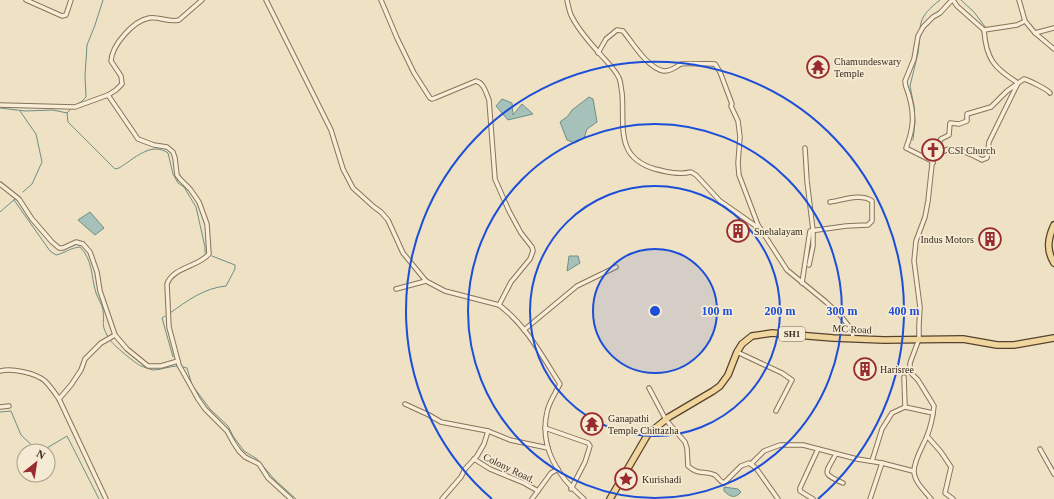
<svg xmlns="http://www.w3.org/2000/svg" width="1054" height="499" viewBox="0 0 1054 499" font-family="Georgia,serif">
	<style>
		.water { fill: #a6c1b9; stroke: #6d8f86 }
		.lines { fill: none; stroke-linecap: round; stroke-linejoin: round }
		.stream { stroke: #6d8f86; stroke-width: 1 }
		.minor-casing { stroke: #88725b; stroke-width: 5.5 }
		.primary-casing { stroke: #56412f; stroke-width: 8 }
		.minor { stroke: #f8eed7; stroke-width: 3.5 }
		.primary { stroke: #f0d59c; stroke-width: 5.5 }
		.ring { fill: none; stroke: #1d4ed8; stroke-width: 2 }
		.labels { text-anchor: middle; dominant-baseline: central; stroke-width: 3.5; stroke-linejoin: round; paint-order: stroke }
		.shield { fill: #f5ebd4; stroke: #716555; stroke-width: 1 }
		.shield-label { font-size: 9px; font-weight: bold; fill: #382b1e }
		.poi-label { font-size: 10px; fill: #382b1e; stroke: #f5ebd4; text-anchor: start }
		.street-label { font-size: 10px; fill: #382b1e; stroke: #f5ebd4 }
		.centre { fill: #1d4ed8; stroke: #f5ebd4; stroke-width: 2 }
		.ring-label { font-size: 12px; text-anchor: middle; font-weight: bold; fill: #1d4ed8; stroke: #f5ebd4; stroke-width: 3.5; stroke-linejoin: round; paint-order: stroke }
	</style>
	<rect width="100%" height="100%" fill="#eee1c4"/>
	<g class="water">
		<path d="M589,97L593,99L597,122L587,129L584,138L575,143L567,140L560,122L568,116L572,110Z"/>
		<path d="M502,99L512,103L513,115L522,104L533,114L508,120L496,106Z"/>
		<path d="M90,212L104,228L95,235L78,220Z"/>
		<path d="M569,256H578L580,263L567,271Z"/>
		<path d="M724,487L738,489L741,492C735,499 730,497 724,491Z"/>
	</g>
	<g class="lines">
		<g class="stream">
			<path d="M961,0L974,12L986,28"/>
			<path d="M920,29C920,16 931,7 940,0"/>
			<path d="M986,31L987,42"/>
			<path d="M1010,76L1018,81"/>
			<path d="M75,105L81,102L86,97L85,76L87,45L95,25L103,0"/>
			<path d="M0,108L25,111L53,110L67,113"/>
			<path d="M70,110L67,113L68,122L115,169L119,168C134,159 151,141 168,153L173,174L178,183L184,187L196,207L205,247V253"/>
			<path d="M20,111L36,134L42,162L32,184L23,192"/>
			<path d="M913,140L915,122L914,106L910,86L918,53L920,36"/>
			<path d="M14,200L50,251L56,255C65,253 70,248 80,247C93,260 91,277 96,293C98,299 102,304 103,310C105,324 100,323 108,337"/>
			<path d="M0,212L15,199"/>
			<path d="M170,313C187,301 204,288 226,286L235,269V265L212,256"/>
			<path d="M165,316L162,318L173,357"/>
			<path d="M110,340C112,344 136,364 141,366C144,367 149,369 153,370C161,370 169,366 178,366"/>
			<path d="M183,367L187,368L192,385L210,409L228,426L233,436L244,451L257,459L274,479L296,499"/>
			<path d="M0,412L11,411L21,435L38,451"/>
			<path d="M42,451L67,436L99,499"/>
		</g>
		<g class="minor-casing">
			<g id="minor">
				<path d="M26,0L62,16L66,15L71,0"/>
				<path d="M266,0L331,130L343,169L353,188L374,207L381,212L388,220L403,253L426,281L445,291L499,305C526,325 542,356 560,384C556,392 549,402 547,412C539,447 558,477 584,499"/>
				<path d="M381,0L397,38L414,73L430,98L432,99L435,98L476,81C484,83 486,93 489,100L495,179L509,211L521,233L532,247L533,251L530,259L511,282L499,305"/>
				<path d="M567,0C568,5 569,10 571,15C577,28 590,43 600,54C606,61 615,69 619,78C621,82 621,89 622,93C625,125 614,157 655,169C667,172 679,175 691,172L696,175L720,201L760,229"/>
				<path d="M953,0L957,6L984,30"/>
				<path d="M1019,0L1025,21L1035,33L1054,49"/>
				<path d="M984,30L1017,25L1025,21"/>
				<path d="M1035,33L1054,28"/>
				<path d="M598,53L606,39L617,30L623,31C632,42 648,69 664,71C672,71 675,67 681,64C683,63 710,64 715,64L720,72L732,104L731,106L738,121L740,137L738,163L739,175L758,225L787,270L826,302L840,315L852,330L853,339"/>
				<path d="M108,95L138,139L154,145L167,147L173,152L175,158L177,175L180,179L190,189L199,202L207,224L209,254C198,267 173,267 167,284L169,327L179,365L198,399L205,409L227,431L233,442L239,451L245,457L259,464L268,478L291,499"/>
				<path d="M0,105L75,107L108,95L116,90L122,84L121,76L111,61C112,45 133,21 149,18C159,16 169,23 179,20L202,0"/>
				<path d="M805,148L807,181L813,230V246L809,265"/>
				<path d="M935,157C939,155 944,150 949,149C960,148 973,155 982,160L987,158L989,142L1018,83C994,68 986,59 984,30"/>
				<path d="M933,163L930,160L906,148C913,130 915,116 909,96C908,91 905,87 905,81L914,59L918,36L923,27L933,17L940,13L952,0"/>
				<path d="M0,184L19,199L32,219L52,242L59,248H63L76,242L83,244L90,252L97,272L100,291L115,335L127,349L148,366H161L178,361"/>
				<path d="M802,283L810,231L846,226L868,225L872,221V201C861,193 843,200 830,202"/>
				<path d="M396,289L426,281"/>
				<path d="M524,330L577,286L616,267"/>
				<path d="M737,352L782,373L792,380L776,411"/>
				<path d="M0,371C12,368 36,373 45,381C50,386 55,393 59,399L106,499"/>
				<path d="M904,377L905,407L933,413"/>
				<path d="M649,388L666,420L685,442L687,448L688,466C699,476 705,470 715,475C719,478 720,482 724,483L741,466L749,463L756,468L778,499"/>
				<path d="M59,399L71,385L81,370L85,359L101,343L115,335"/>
				<path d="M405,404L429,415L441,422L488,431L510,440L548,448"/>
				<path d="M0,407L9,406"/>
				<path d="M545,428L588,443L590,446L585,462L571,489"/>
				<path d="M927,436L941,452L951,467L945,493L953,499"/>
				<path d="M1040,449L1054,474"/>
				<path d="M836,454C825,474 821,473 843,483"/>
				<path d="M474,459L490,469L524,483L538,491"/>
				<path d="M872,461L882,429L892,413L905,407"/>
				<path d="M751,464L764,451L780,445H803L857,459L882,463L913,471"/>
				<path d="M442,499L461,477L465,469L477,456L484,444L488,431"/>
				<path d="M532,499L551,473L558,469"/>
				<path d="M813,499L800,491V488L818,449"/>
				<path d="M870,499L882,463"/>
				<path d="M931,499C925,491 914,482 914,471C914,460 923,446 927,436C931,426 933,416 934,406L918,380L912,374L910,369V363L919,339V325L920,307L914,261L916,241L925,217L928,201L932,164L938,145L941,139L949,135L950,123L959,124L967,121V114L991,107L1007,91L1024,79C1028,80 1047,89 1050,93"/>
			</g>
		</g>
		<g class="primary-casing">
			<g id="primary">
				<path d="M1054,225C1048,238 1046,250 1054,263"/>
				<path d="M610,499L648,434L669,417L713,391L720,386L728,375L737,352L742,344L752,336L772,333L833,338L884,340L963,339L997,345H1014L1054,338"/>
			</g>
		</g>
		<use href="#minor" class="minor"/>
		<use href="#primary" class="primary"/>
	</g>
	<circle cx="655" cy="311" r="62" fill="#1d4ed8" fill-opacity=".12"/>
	<g class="ring">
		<circle cx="655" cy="311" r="62"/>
		<circle cx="655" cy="311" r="125"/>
		<circle cx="655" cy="311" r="187"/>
		<path d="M492 499A249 249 0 1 1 818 499"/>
	</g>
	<defs>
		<g id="temple-ring" transform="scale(1.15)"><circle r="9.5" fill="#f5ebd4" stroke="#972b2d" stroke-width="1.5"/><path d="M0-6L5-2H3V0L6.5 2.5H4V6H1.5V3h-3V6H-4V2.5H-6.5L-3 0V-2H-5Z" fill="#972b2d"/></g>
		<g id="church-ring" transform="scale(1.15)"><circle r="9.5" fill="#f5ebd4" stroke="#972b2d" stroke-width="1.5"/><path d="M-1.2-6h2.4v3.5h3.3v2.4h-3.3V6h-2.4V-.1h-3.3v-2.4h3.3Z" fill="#972b2d"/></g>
		<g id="building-ring" transform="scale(1.15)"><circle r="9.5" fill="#f5ebd4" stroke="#972b2d" stroke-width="1.5"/><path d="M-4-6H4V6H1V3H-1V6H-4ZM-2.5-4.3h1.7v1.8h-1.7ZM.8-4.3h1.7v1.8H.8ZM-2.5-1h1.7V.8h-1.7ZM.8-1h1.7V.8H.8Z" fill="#972b2d"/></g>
		<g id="sight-ring" transform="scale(1.15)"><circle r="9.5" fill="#f5ebd4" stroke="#972b2d" stroke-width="1.5"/><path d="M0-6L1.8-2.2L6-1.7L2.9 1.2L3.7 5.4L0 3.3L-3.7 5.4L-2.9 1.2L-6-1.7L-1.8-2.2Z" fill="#972b2d"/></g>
	</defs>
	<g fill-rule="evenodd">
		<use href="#temple-ring" x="818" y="67"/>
		<use href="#church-ring" x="933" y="150"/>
		<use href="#building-ring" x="738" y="231"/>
		<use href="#building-ring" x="990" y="239"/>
		<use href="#building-ring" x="865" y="369"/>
		<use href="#temple-ring" x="592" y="424"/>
		<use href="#sight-ring" x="626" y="479"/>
	</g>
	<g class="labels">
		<rect class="shield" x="779" y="327" width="26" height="14" rx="3"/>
		<g class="shield-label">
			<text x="792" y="334">SH1</text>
		</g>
		<g class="poi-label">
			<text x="834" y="61">Chamundeswary<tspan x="834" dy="12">Temple</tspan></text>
			<text x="948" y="150">CSI Church</text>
			<text x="754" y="231">Snehalayam</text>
			<text x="974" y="239" text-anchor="end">Indus Motors</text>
			<text x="880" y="369">Harisree</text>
			<text x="608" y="418">Ganapathi<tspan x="608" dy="12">Temple Chittazha</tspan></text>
			<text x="642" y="479">Kurishadi</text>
		</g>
		<g class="street-label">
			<text transform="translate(852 329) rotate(3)">MC Road</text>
			<text transform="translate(509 468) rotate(26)">Colony Road.</text>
		</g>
	</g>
	<circle cx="655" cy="311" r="6" class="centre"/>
	<g class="ring-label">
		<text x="717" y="315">100 m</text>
		<text x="780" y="315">200 m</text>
		<text x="842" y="315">300 m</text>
		<text x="904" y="315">400 m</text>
	</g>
	<g transform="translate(36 463) rotate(30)"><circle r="19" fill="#f5ebd4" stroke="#a99e8b"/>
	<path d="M0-3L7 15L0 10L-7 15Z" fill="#972b2d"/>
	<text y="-6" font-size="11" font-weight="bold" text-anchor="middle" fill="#382b1e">N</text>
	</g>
</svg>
